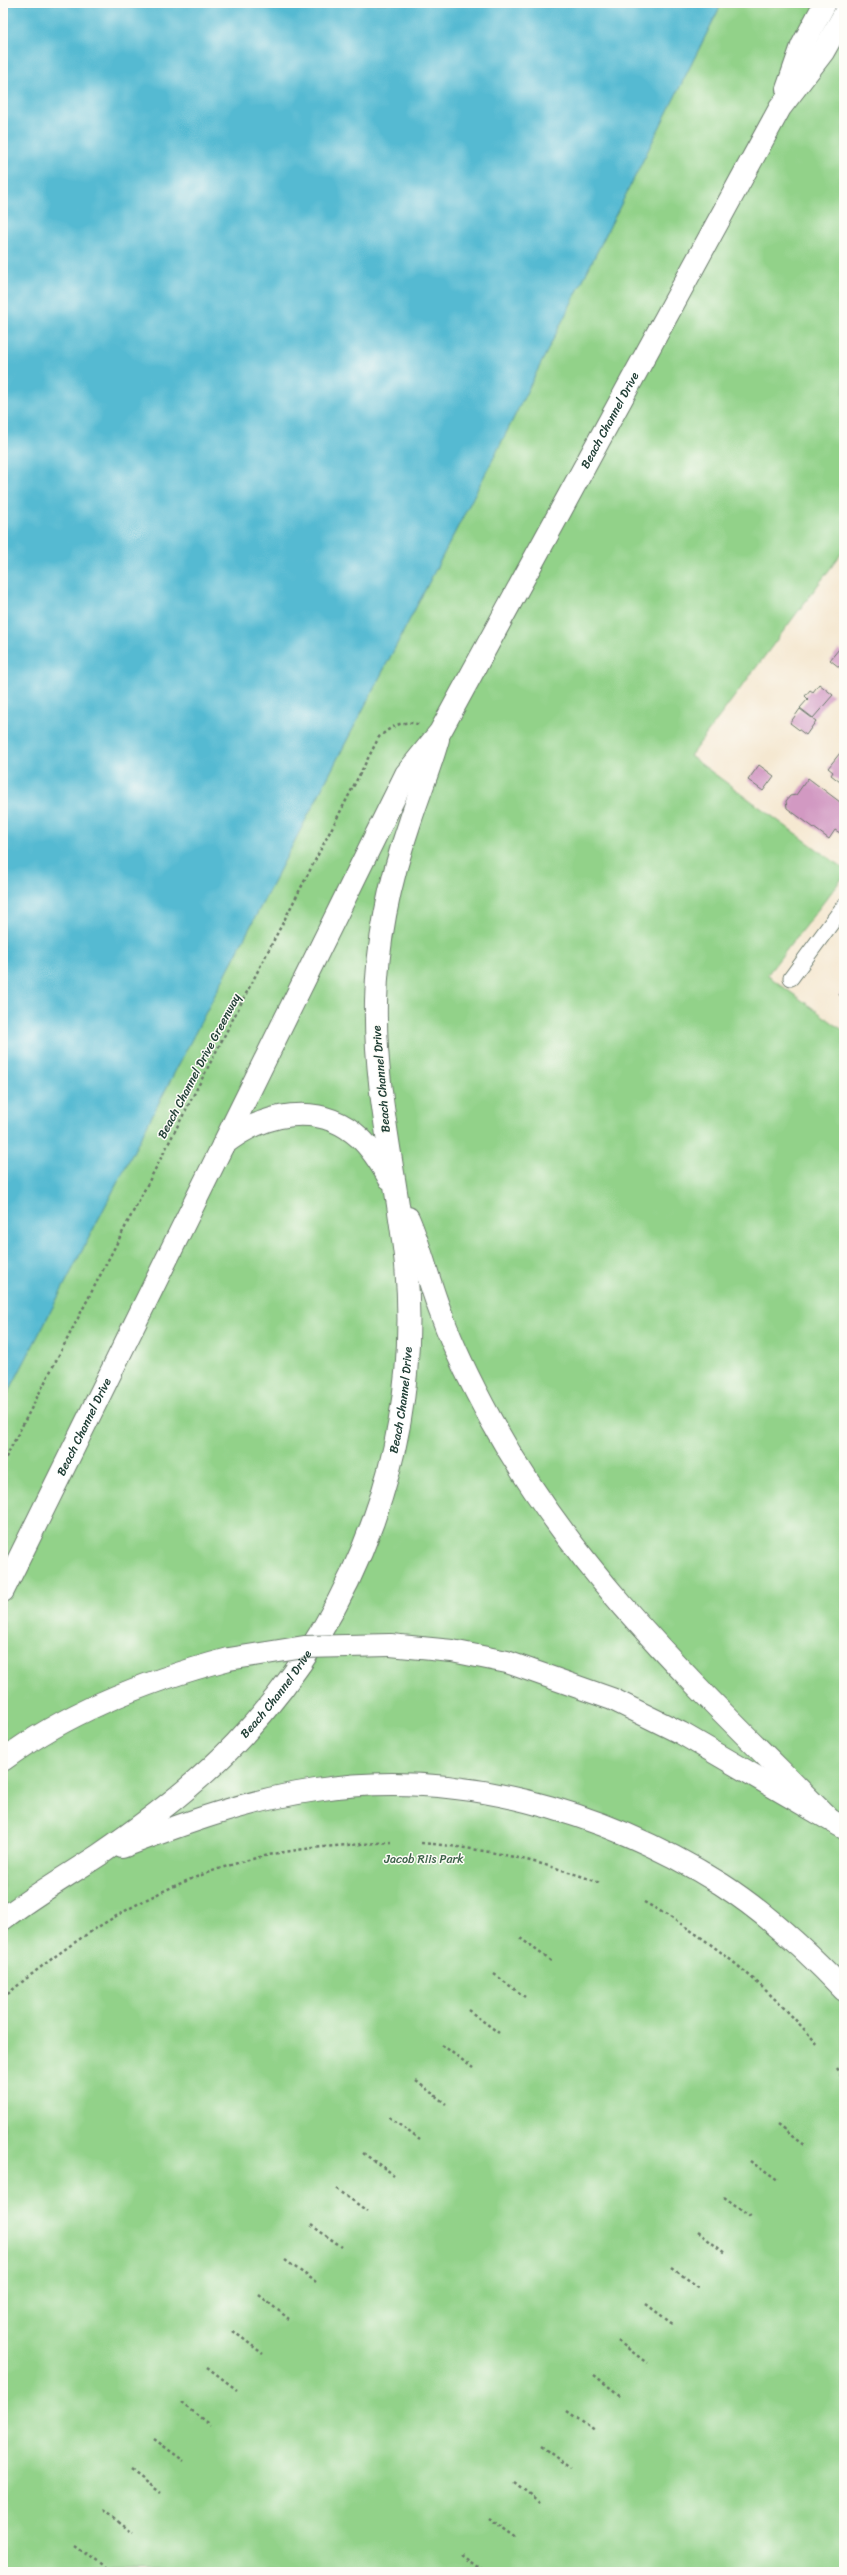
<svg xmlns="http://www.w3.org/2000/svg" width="847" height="2575" viewBox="0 0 847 2575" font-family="Sriracha,sans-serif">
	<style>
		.green { fill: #92d289; stroke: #58885e }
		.water { fill: #54bad2; stroke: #3a7c83 }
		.building { fill: #d299c2 }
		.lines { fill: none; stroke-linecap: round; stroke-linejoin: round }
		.street-casing { stroke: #6a796b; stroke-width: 17 }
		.primary-casing { stroke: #6a796b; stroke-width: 24 }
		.path { stroke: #6a796b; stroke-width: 2.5; stroke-dasharray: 3 3; stroke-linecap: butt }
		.street { stroke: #fff; stroke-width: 15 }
		.primary { stroke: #fff; stroke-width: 22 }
		.primary-bridge-casing { stroke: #6a796b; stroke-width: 24; stroke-linecap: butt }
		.primary-bridge { stroke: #fff; stroke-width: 22 }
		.labels { text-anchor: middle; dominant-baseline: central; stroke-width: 3; stroke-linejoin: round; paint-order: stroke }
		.street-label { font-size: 12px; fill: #1f3d34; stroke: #fdfcf7 }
		.park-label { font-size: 12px; fill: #3c6249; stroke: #fdfcf7 }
	</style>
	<rect width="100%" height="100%" fill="#fdfcf7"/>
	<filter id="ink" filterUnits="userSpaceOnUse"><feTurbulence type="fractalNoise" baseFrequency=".025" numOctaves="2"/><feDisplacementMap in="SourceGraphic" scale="8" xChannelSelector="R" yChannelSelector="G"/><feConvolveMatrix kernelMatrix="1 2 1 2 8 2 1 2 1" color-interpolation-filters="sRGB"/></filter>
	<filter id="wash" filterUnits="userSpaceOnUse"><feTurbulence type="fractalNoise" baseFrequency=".012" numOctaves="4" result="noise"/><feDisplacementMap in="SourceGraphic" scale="16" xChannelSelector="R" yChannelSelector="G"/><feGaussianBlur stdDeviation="0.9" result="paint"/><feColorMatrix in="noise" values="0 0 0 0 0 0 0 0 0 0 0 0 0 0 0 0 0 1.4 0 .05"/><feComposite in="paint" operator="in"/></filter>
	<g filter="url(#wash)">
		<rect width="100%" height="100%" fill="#f5e8d1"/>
		<path class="green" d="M722,3H844V550L690,756L844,869V876L767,975L844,1031V2572H3V1403L494,457Z"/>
		<path class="water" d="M3,3H722L494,457L3,1403Z"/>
		<g id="blocks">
			<g class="building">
				<path d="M839,649L844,653V671L830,660Z"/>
				<path d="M819,684L833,695L813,718L800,708L808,699L805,696L810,690L813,692Z"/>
				<path d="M800,709L816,721L806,735L790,723Z"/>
				<path d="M840,753L844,755V785L831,775L833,772L828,768Z"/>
				<path d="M759,765L774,776L763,791L748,780Z"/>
				<path d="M808,778L844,805V828L840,833L835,830L829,839L787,808L786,801L790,796L796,795Z"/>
				<path d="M844,988V998L839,995Z"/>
			</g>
		</g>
	</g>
	<g filter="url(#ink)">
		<use href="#blocks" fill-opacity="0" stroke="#6a796b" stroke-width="1"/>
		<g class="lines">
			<g class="street-casing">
				<path id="street" d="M791,978L844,906"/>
			</g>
			<g class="primary-casing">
				<g id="primary">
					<path d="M787,89L802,46L825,3"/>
					<path d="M223,1145C263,1113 319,1100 360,1138C372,1149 381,1164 389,1178"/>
					<path d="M408,1218C422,1250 429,1284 442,1316C455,1352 473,1387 491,1420C578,1578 702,1691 827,1817"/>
					<path id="s1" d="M3,1591L406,774L440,732L780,108L823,52L844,15"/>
					<path d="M390,1645L452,1651L507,1662L612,1699L681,1733L844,1828"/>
					<path d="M3,1760C70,1710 149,1680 229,1659"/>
					<path d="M122,1847C185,1823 248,1800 316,1790C455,1768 603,1810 721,1884C766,1913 807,1951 844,1990"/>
					<path id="s2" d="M3,1919C34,1895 67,1876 99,1855C147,1822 196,1785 236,1743C358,1615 422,1442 406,1265C397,1177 374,1092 376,1002C377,941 390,880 410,822C419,794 430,768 438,739"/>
				</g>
			</g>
			<g class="path">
				<path d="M3,1463L379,737C392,726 403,719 420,725"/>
				<path d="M421,1843C483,1848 542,1861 600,1883"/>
				<path d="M644,1902C712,1939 769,1988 819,2046"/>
				<path d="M520,1938L551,1961"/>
				<path d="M494,1974L525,1997"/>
				<path d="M3,1998C82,1930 174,1873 279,1853C316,1846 354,1845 391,1842"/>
				<path d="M468,2010L499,2033"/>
				<path d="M442,2045L473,2068"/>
				<path d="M836,2068L844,2080"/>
				<path d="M416,2081L446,2104"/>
				<path d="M389,2117L420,2140"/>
				<path d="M777,2125L805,2146"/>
				<path d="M363,2153L394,2175"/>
				<path d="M750,2161L779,2182"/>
				<path d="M337,2189L367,2211"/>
				<path d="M724,2197L753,2218"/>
				<path d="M311,2225L342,2247"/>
				<path d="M698,2232L726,2254"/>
				<path d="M285,2260L316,2282"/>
				<path d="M672,2268L701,2289"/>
				<path d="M259,2295L289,2319"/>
				<path d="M646,2304L674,2325"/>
				<path d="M233,2331L263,2354"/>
				<path d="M618,2341L647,2363"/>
				<path d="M207,2367L237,2390"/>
				<path d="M594,2375L622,2397"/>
				<path d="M181,2403L210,2425"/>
				<path d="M567,2411L596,2432"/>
				<path d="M154,2439L184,2461"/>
				<path d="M541,2446L570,2468"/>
				<path d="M131,2470L161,2493"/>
				<path d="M515,2482L543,2504"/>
				<path d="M103,2510L132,2532"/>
				<path d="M489,2518L518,2539"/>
				<path d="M76,2546L106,2568"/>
				<path d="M462,2554L487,2572"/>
			</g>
			<use href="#street" class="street"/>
			<use href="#primary" class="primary"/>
			<g class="primary-bridge-casing">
				<path id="primary-bridge" d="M229,1659L304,1647L390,1645"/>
			</g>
			<use href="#primary-bridge" class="primary-bridge"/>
		</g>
	</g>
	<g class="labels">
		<g class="street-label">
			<text stroke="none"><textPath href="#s1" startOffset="1320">Beach Channel Drive</textPath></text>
			<text transform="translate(199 1066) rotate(-62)">Beach Channel Drive Greenway</text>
			<text transform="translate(381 1079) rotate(-95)">Beach Channel Drive</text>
			<text stroke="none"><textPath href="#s2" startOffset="680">Beach Channel Drive</textPath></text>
			<text stroke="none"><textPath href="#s1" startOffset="183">Beach Channel Drive</textPath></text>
			<text stroke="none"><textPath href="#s2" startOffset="356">Beach Channel Drive</textPath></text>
		</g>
		<g class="park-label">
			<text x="424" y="1859">Jacob Riis Park</text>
		</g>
	</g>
	<rect width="847" height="2575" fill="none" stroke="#fdfcf7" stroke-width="16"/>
</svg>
